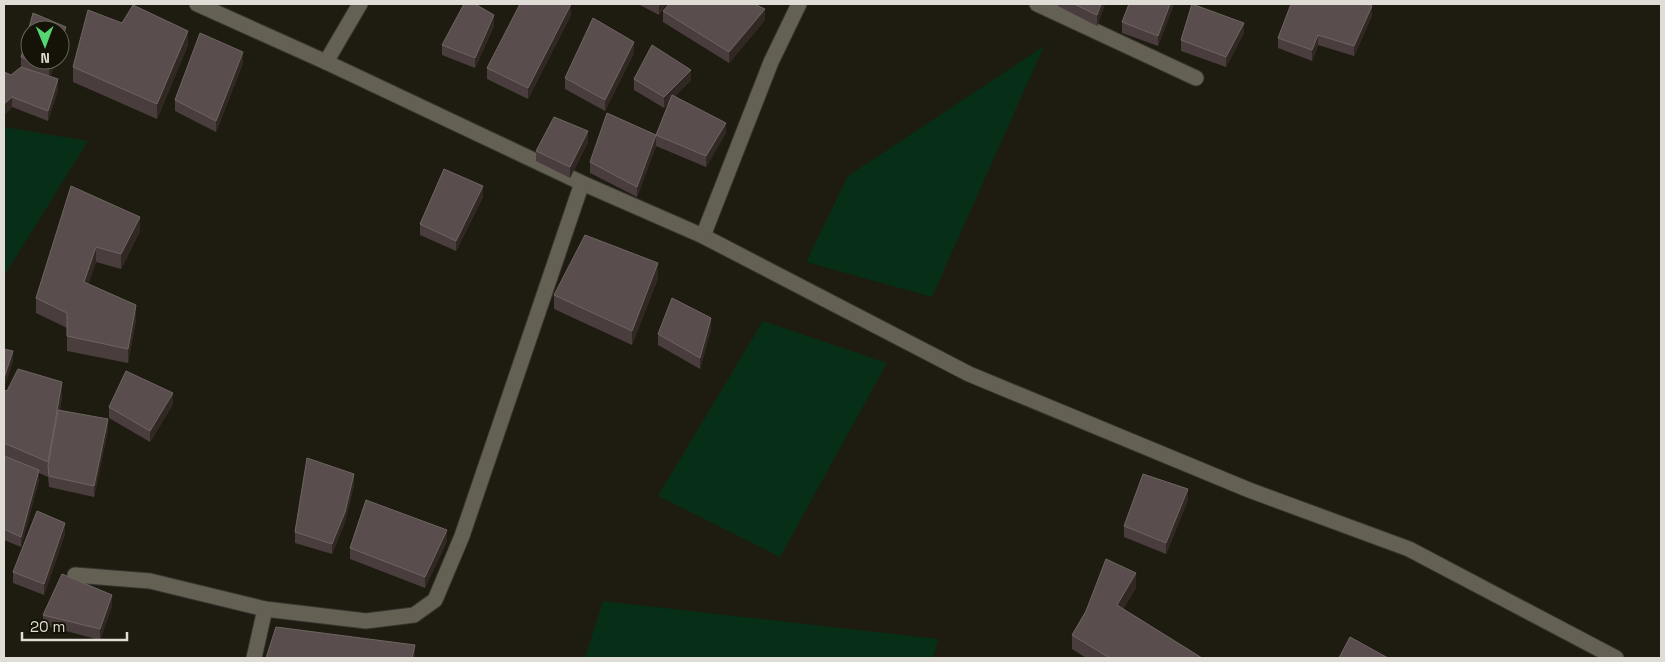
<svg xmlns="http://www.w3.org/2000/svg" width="1665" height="662" viewBox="0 0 1665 662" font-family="'Space Grotesk',sans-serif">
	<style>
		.green { fill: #072f17 }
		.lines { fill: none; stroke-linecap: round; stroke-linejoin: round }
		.street-casing { stroke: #373530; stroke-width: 17 }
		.street { stroke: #646054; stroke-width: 15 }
		.wall { fill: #493d3d }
		.shaded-wall { fill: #312824 }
		.building { fill: #594e4d; stroke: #6e6562 }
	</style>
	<rect width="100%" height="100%" fill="#1e1b11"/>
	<g class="green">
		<path d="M1044,46L932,297L806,262L848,176Z"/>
		<path d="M4,127L88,141L4,276Z"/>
		<path d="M763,321L887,363L780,557L658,496Z"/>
		<path d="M603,601L938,639L933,658H585Z"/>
	</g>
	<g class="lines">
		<g class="street-casing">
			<g id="street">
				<path d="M197,4L326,62L582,183L703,236L969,374L1249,490L1409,549L1616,658"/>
				<path d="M1037,4L1196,78"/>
				<path d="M326,62L360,4"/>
				<path d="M703,236L771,62L799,4"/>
				<path d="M75,575L150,581L265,609L366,621L414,615L435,600L462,536L582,183"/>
				<path d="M254,658L265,609"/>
			</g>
		</g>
		<use href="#street" class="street"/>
	</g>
	<g class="wall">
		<path d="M638,4H666L659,15Z"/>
		<path d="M1058,4H1105L1097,26L1058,6Z"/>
		<path d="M1129,4H1174L1158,46L1122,33V22Z"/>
		<path d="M663,11L765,20L729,63L663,22Z"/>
		<path d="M33,13L66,27V38L60,53V30H30V60H57L50,76L58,79V90L48,121L12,107L4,115V72L11,75L21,67V57Z"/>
		<path d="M571,15L528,99L487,79V68Z"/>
		<path d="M1372,16L1354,56L1318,45L1312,61L1278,48V38Z"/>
		<path d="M494,26L475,68L442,55V45Z"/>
		<path d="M1244,33L1226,67L1181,51V40Z"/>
		<path d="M188,45L157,119L73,82V67Z"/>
		<path d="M634,53L605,111L565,89V78Z"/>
		<path d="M243,63L216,132L175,111V100Z"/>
		<path d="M634,79L691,80L675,96L726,133L706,167L656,146L637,197L590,173V162L656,135L670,101L664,108L634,90Z"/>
		<path d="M588,142L570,178L536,161V151Z"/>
		<path d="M71,186L140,231L121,269L96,262L88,284L136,320L128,363L67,351V328L36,313V298Z"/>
		<path d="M483,197L456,251L420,235V224Z"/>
		<path d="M658,278L632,345L554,309V295Z"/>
		<path d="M711,329L700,369L658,345V334Z"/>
		<path d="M4,390L62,397L60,410L108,430L94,497L49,487L48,477L39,473V480L21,547L4,540Z"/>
		<path d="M173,404L150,442L109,418V407Z"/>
		<path d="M354,485L345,522L332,554L295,543V532Z"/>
		<path d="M1188,500L1166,554L1124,537V526Z"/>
		<path d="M65,534L44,595L13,583V572Z"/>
		<path d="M447,541L425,588L350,559V548Z"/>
		<path d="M1136,588L1123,609L1202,658H1086L1072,649V635L1086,611Z"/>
		<path d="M112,606L100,640L43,625V615Z"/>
	</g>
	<g class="shaded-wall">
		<path d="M571,4V15L528,99V88Z"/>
		<path d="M659,4H666L659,15Z"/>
		<path d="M1101,4H1105L1097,26V15Z"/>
		<path d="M1170,4H1174L1158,46V36Z"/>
		<path d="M1372,6V16L1354,56V46Z"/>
		<path d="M765,9V20L729,63V52Z"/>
		<path d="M494,15V26L475,68V58Z"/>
		<path d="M1244,23V33L1226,67V57Z"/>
		<path d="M66,27V38L60,53V42Z"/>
		<path d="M188,31V45L157,119V104Z"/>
		<path d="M1318,35V45L1312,61V50Z"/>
		<path d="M634,42V53L605,111V100Z"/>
		<path d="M243,52V63L216,132V121Z"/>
		<path d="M53,60H57L49,80V69Z"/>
		<path d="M691,70V80L664,108V97Z"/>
		<path d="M58,79V90L48,121V111Z"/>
		<path d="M12,97V107L4,115V104Z"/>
		<path d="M726,123V133L706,167V156Z"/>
		<path d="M588,131V142L570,178V167Z"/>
		<path d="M656,135V146L637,197V187Z"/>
		<path d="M483,186V197L456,251V241Z"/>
		<path d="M140,217V231L121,269V254Z"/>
		<path d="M96,247V262L84,297V282Z"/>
		<path d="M658,263V278L632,345V331Z"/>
		<path d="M136,305V320L128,363V349Z"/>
		<path d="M711,318V329L700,369V358Z"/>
		<path d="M13,351V362L4,389V378Z"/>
		<path d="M62,382V397L48,472V462Z"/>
		<path d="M173,393V404L150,442V431Z"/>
		<path d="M108,419V430L94,497V486Z"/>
		<path d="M39,470V480L21,547V537Z"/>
		<path d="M354,474V485L345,522L332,554V544Z"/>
		<path d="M1188,489V500L1166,554V543Z"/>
		<path d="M65,523V534L44,595V584Z"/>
		<path d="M447,530V541L425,588V577Z"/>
		<path d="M1136,573V588L1117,620V605Z"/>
		<path d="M112,595V606L100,640V629Z"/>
		<path d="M415,645V658H412Z"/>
	</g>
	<g class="building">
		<path d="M464,4H475L494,15L475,58L442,45Z"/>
		<path d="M520,4H571L528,88L487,68Z"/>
		<path d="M669,4H754L765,9L729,52L663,11Z"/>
		<path d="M1074,4H1101L1097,15Z"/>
		<path d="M1129,4H1170L1158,36L1122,22Z"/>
		<path d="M1192,4L1244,23L1226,57L1181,40Z"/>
		<path d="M1291,4H1364L1372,6L1354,46L1318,35L1312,50L1278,38Z"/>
		<path d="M133,5L188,31L157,104L73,67L88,10L122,23Z"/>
		<path d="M33,13L66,27L60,42V30H30V60H53L49,69L21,57Z"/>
		<path d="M593,18L634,42L605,100L565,78Z"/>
		<path d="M200,33L243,52L216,121L175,100Z"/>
		<path d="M652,45L691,70L664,97L634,79Z"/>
		<path d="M21,67L58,79L48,111L12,97L4,104V72L11,75Z"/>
		<path d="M672,95L726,123L706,156L656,135Z"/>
		<path d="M607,113L656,135L637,187L590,162Z"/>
		<path d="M554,117L588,131L570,167L536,151Z"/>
		<path d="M444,169L483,186L456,241L420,224Z"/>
		<path d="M71,186L140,217L121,254L96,247L84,282L136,305L128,349L67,336V313L36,298Z"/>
		<path d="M585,235L658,263L632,331L554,295Z"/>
		<path d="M672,298L711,318L700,358L658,334Z"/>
		<path d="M4,349L13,351L4,378Z"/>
		<path d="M18,369L62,382L48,462L4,443V390L7,391Z"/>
		<path d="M126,371L173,393L150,431L109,407Z"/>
		<path d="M58,410L108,419L94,486L49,476L48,466Z"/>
		<path d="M4,456L39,470L21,537L4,529Z"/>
		<path d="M307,458L354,474L345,512L332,544L295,532Z"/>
		<path d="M1143,474L1188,489L1166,543L1124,526Z"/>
		<path d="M366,500L447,530L425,577L350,548Z"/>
		<path d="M37,511L65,523L44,584L13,572Z"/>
		<path d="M1106,559L1136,573L1117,605L1202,658H1110L1072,635L1086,611Z"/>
		<path d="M62,574L112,595L100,629L43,615Z"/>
		<path d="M276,627L415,645L412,658H266Z"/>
		<path d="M1350,637L1388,658H1339Z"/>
	</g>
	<rect width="1665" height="662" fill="none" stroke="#dfddd6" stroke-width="10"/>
	<g transform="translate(45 45) rotate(179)"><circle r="24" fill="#151208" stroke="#66635a"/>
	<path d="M0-4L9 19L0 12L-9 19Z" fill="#55d672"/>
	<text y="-8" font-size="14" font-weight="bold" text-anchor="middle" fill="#dfddd6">N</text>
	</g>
	<path d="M22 632v8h105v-8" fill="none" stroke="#dfddd6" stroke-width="2.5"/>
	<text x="30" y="632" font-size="15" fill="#dfddd6" stroke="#151208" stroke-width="4" paint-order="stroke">20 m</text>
</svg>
